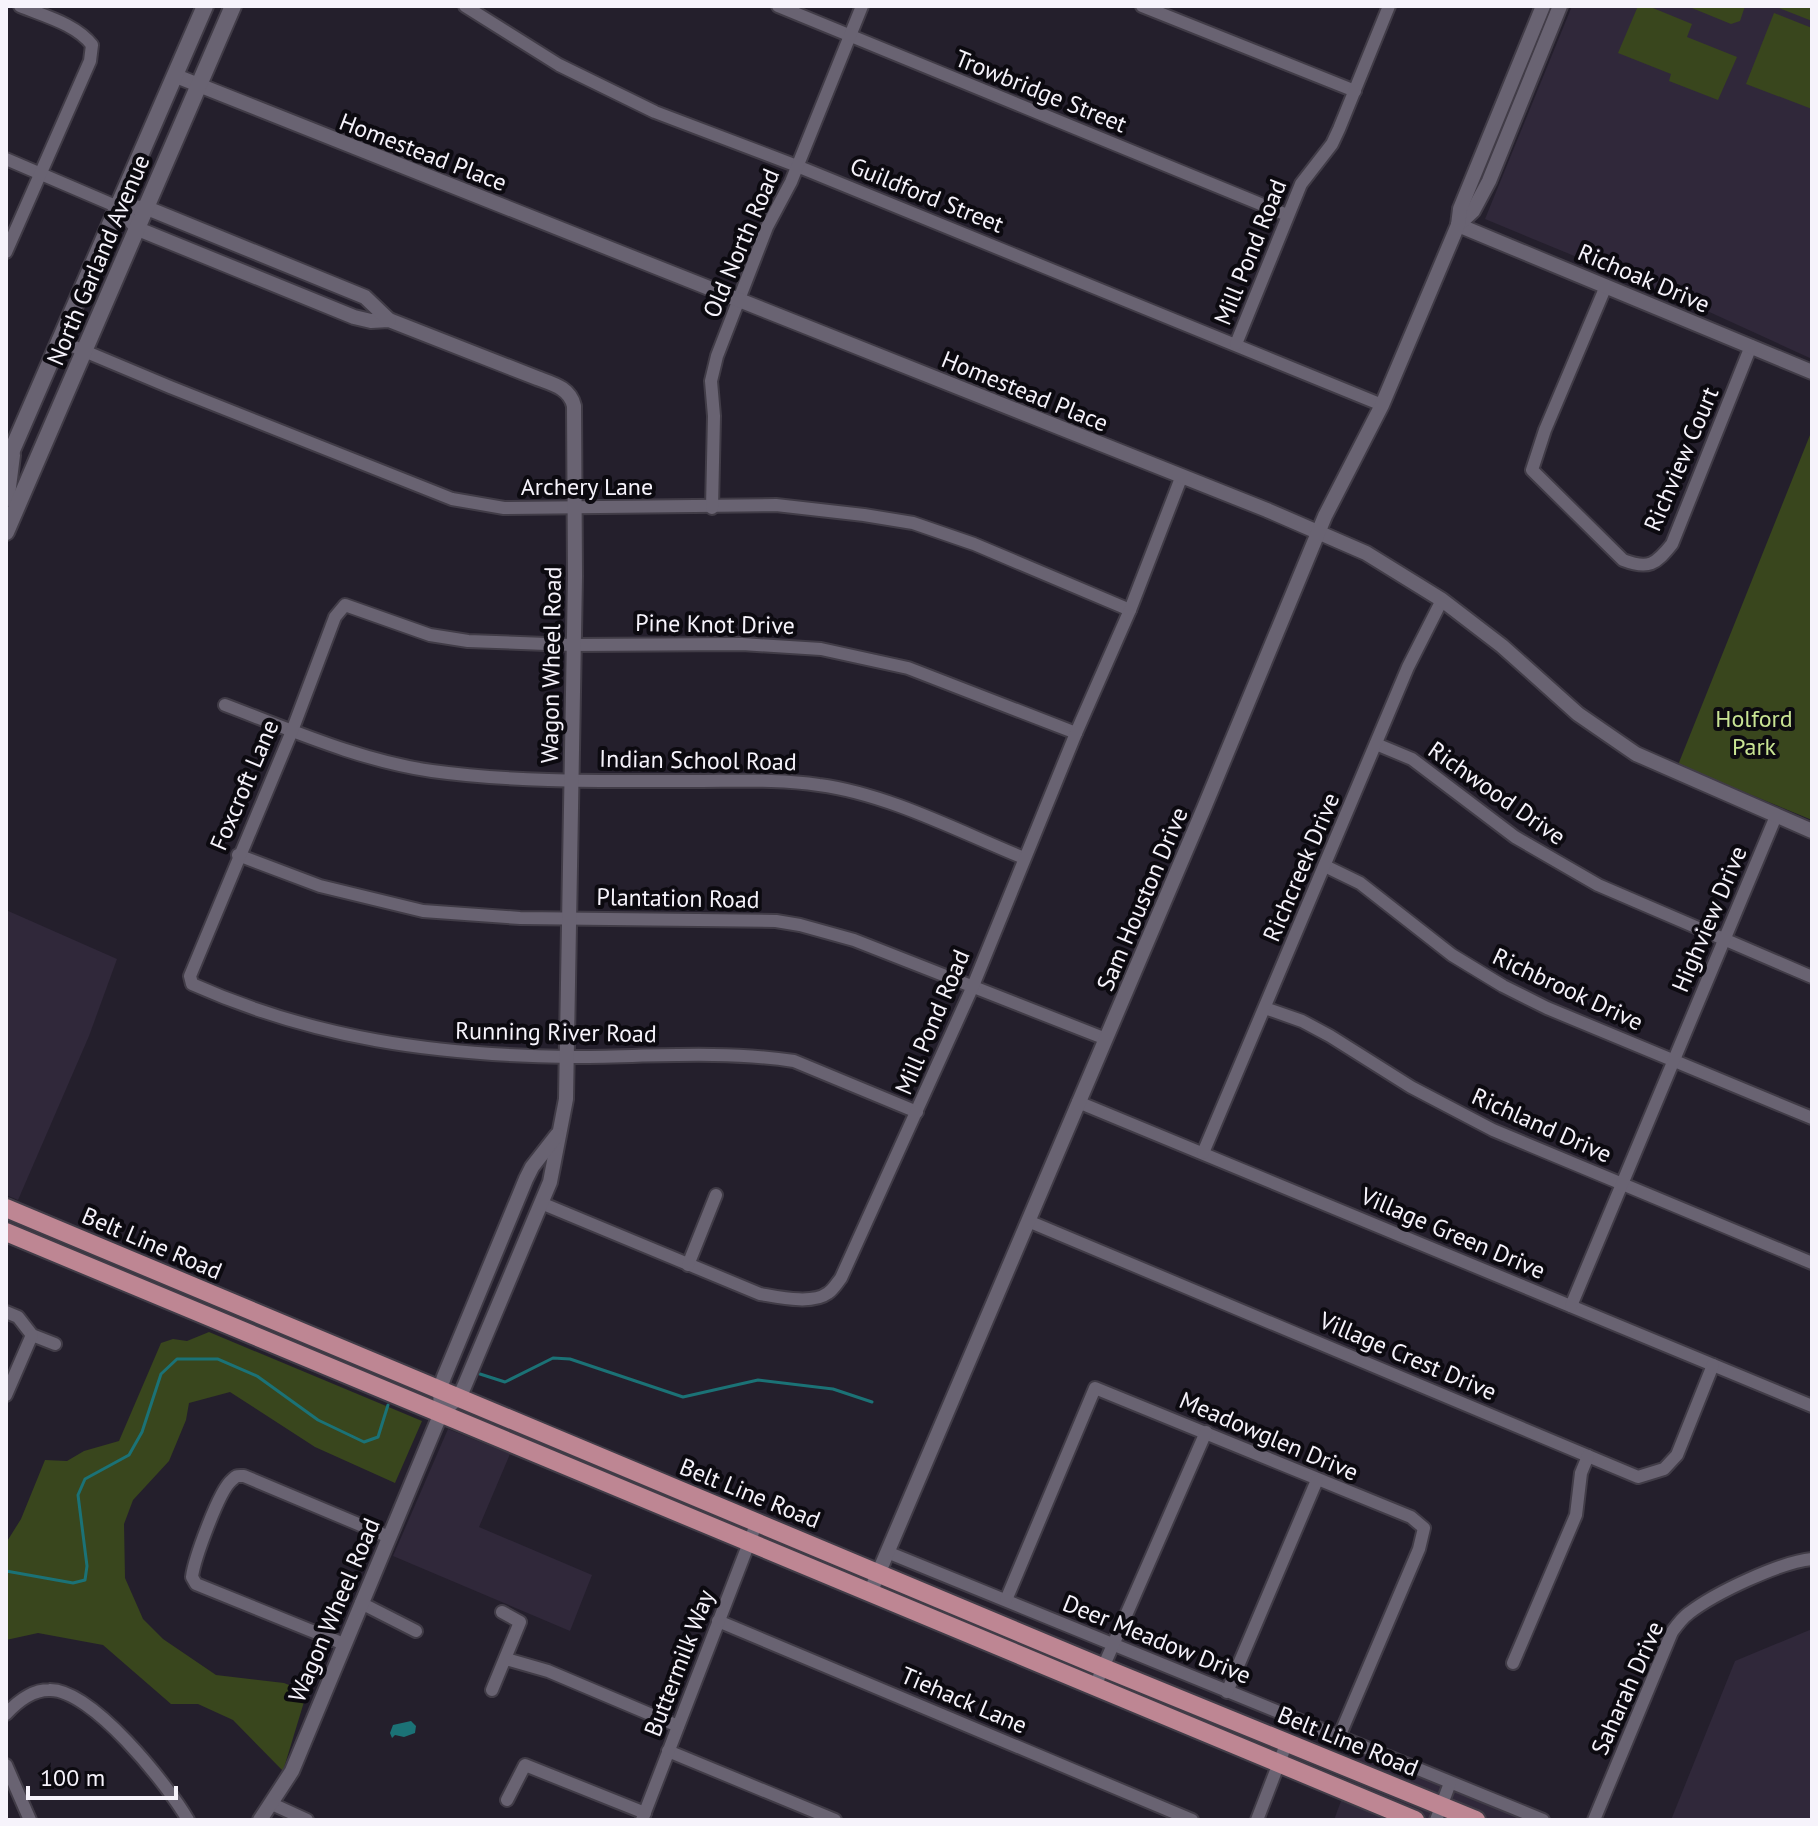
<svg xmlns="http://www.w3.org/2000/svg" width="1818" height="1826" viewBox="0 0 1818 1826" font-family="'PT Sans',sans-serif">
	<style>
		.built { fill: #30283a }
		.green { fill: #39461d }
		.water { fill: #1b7276 }
		.lines { fill: none; stroke-linecap: round; stroke-linejoin: round }
		.stream { stroke: #1b7276; stroke-width: 3 }
		.minor-casing { stroke: #413c47; stroke-width: 16 }
		.tertiary-casing { stroke: #413c47; stroke-width: 18 }
		.secondary-casing { stroke: #413c47; stroke-width: 20 }
		.primary-casing { stroke: #413c47; stroke-width: 22 }
		.minor { stroke: #696372; stroke-width: 12 }
		.tertiary { stroke: #696372; stroke-width: 14 }
		.secondary { stroke: #696372; stroke-width: 16 }
		.primary { stroke: #be8693; stroke-width: 18 }
		.labels { text-anchor: middle; dominant-baseline: central; stroke-width: 8; stroke-linejoin: round; paint-order: stroke }
		.street-label { font-size: 24px; fill: #f6f3fb; stroke: #0c0a10 }
		.park-label { font-size: 24px; fill: #c9e494; stroke: #0c0a10 }
	</style>
	<rect width="100%" height="100%" fill="#241f2c"/>
	<g class="built">
		<path d="M1572,6H1812V359L1705,310L1485,219Z"/>
		<path d="M6,910L117,959L89,1036L18,1200L6,1195Z"/>
		<path d="M448,1429L510,1454L479,1527L592,1575L570,1631L393,1556Z"/>
		<path d="M1812,1629V1820H1671L1735,1661Z"/>
		<path d="M1361,1747L1538,1820H1334Z"/>
	</g>
	<g class="green">
		<path d="M1638,6H1648L1692,24L1687,37L1737,57L1718,100L1669,81L1671,74L1618,53Z"/>
		<path d="M1687,6H1745L1740,21L1731,24Z"/>
		<path d="M1780,6H1812V21L1779,8Z"/>
		<path d="M1774,13L1812,28V109L1746,84Z"/>
		<path d="M1812,430V820L1678,765Z"/>
		<path d="M209,1332L422,1421L395,1483L315,1447L230,1392L189,1403L186,1420L169,1461L133,1500L124,1524L125,1578L143,1619L163,1639L216,1675L284,1683L307,1692L283,1771L233,1720L198,1704H171L103,1645L38,1633L6,1640V1543L21,1519L45,1460L67,1461L84,1451L119,1441L161,1343L173,1339L187,1341Z"/>
	</g>
	<path class="water" d="M411,1721L416,1726L415,1733L404,1737L395,1735L392,1738L390,1733L393,1725Z"/>
	<g class="lines">
		<g class="stream">
			<path d="M480,1374L505,1382L553,1358L570,1359L683,1397L758,1380L833,1389L872,1402"/>
			<path d="M6,1571L73,1583L85,1580L87,1566L78,1495L85,1479L129,1455L142,1432L161,1374L177,1359H218L257,1376L318,1420L364,1442L378,1437L388,1405"/>
		</g>
		<g class="minor-casing">
			<g id="minor">
				<path d="M465,6L559,65L655,112L797,166L1382,405"/>
				<path d="M778,6L1287,215"/>
				<path d="M1142,6L1355,91"/>
				<path d="M6,159L118,207"/>
				<path d="M6,252L90,61L92,45C76,24 44,16 20,6"/>
				<path d="M1606,286L1545,430L1532,470L1623,560C1649,570 1656,564 1672,544L1751,346"/>
				<path d="M58,340L170,387L452,499L504,508L776,505L864,515L913,523L974,544L1130,610"/>
				<path d="M1236,344L1301,184L1332,144L1339,129L1389,6"/>
				<path d="M712,508L714,416L711,381L717,356L767,227L791,182L862,6"/>
				<path d="M225,705C291,730 361,761 432,771C520,783 610,781 698,781C738,781 780,779 819,785C888,794 960,832 1024,858"/>
				<path d="M1376,744L1412,759L1515,837L1598,885L1812,977"/>
				<path d="M238,855L320,886L423,911L520,918L776,921L800,925L854,940L1106,1039"/>
				<path d="M1325,866L1360,883L1452,955L1503,986L1547,1008L1812,1118"/>
				<path d="M1265,1008L1302,1021L1330,1036L1411,1087L1493,1130L1812,1263"/>
				<path d="M1078,1102L1812,1406"/>
				<path d="M917,1112L794,1061C720,1050 644,1057 570,1057C436,1055 315,1039 192,984L190,976L292,731L335,617L345,605L430,635L468,641L572,645L742,644L821,649L908,668L1076,733"/>
				<path d="M1203,1153L1408,667L1442,600"/>
				<path d="M541,1203L760,1294C778,1297 812,1305 828,1293C833,1290 837,1283 841,1278L973,986L1076,733L1130,610L1181,478"/>
				<path d="M1028,1221L1638,1477L1664,1469L1677,1455L1713,1365"/>
				<path d="M688,1265L716,1195"/>
				<path d="M1571,1306L1776,816"/>
				<path d="M6,1312L18,1317L32,1335L55,1344"/>
				<path d="M6,1395L32,1335"/>
				<path d="M887,1552L1543,1820"/>
				<path d="M1006,1600L1095,1388L1411,1517L1424,1528L1419,1549L1339,1737"/>
				<path d="M361,1603L416,1631"/>
				<path d="M718,1621L1192,1820"/>
				<path d="M344,1644L196,1584L192,1577C194,1560 219,1490 232,1480C237,1475 237,1476 244,1476L389,1537"/>
				<path d="M506,1659L548,1671L678,1726"/>
				<path d="M1513,1663L1576,1515L1581,1473L1588,1456"/>
				<path d="M1095,1686L1206,1432"/>
				<path d="M492,1690L520,1622L502,1612"/>
				<path d="M1227,1692L1317,1480"/>
				<path d="M6,1714C17,1702 32,1690 49,1690C91,1688 168,1785 188,1820"/>
				<path d="M668,1751L835,1820"/>
				<path d="M6,1765L30,1820"/>
				<path d="M507,1800L525,1765L645,1813"/>
				<path d="M272,1804L307,1820"/>
				<path d="M642,1820L757,1522"/>
				<path d="M1257,1820L1287,1742"/>
				<path d="M1436,1820L1450,1783"/>
				<path d="M1594,1820L1672,1632C1677,1625 1682,1618 1689,1613C1715,1593 1780,1562 1812,1559"/>
			</g>
		</g>
		<g class="tertiary-casing">
			<g id="tertiary">
				<path d="M176,76L1267,510L1366,553L1442,600L1502,646L1578,714L1636,754L1812,831"/>
				<path d="M118,207L138,229L354,317L371,321L389,320L537,378C553,384 570,388 574,406L575,576L566,1099L550,1182L464,1387L459,1397L441,1413L292,1771L260,1820"/>
				<path d="M118,207L147,208L365,297L389,320"/>
				<path d="M1458,225L1812,372"/>
				<path d="M1458,225L1473,211L1489,181L1560,6"/>
				<path d="M441,1413L440,1389L444,1377L526,1179L532,1167L557,1135"/>
				<path d="M870,1593L1204,808L1325,516L1382,405L1458,225L1460,209L1543,6"/>
			</g>
		</g>
		<g class="secondary-casing">
			<g id="secondary">
				<path d="M12,455L7,495L18,503"/>
				<path d="M6,464L205,6"/>
				<path d="M6,532L233,6"/>
			</g>
		</g>
		<g class="primary-casing">
			<g id="primary">
				<path d="M6,1208L1104,1668L1476,1820"/>
				<path d="M6,1232L1415,1820"/>
			</g>
		</g>
		<use href="#minor" class="minor"/>
		<use href="#tertiary" class="tertiary"/>
		<use href="#secondary" class="secondary"/>
		<use href="#primary" class="primary"/>
	</g>
	<g class="labels">
		<g class="street-label">
			<text transform="translate(1041 91) rotate(22)">Trowbridge Street</text>
			<text transform="translate(423 152) rotate(21)">Homestead Place</text>
			<text transform="translate(927 195) rotate(22)">Guildford Street</text>
			<text transform="translate(741 243) rotate(-67)">Old North Road</text>
			<text transform="translate(1250 252) rotate(-68)">Mill Pond Road</text>
			<text transform="translate(98 260) rotate(-67)">North Garland Avenue</text>
			<text transform="translate(1644 278) rotate(23)">Richoak Drive</text>
			<text transform="translate(1025 391) rotate(22)">Homestead Place</text>
			<text transform="translate(1681 459) rotate(-67)">Richview Court</text>
			<text x="587" y="486">Archery Lane</text>
			<text transform="translate(715 624) rotate(1)">Pine Knot Drive</text>
			<text transform="translate(551 665) rotate(-89)">Wagon Wheel Road</text>
			<text transform="translate(698 760) rotate(1)">Indian School Road</text>
			<text transform="translate(244 785) rotate(-67)">Foxcroft Lane</text>
			<text transform="translate(1497 793) rotate(35)">Richwood Drive</text>
			<text transform="translate(1301 867) rotate(-67)">Richcreek Drive</text>
			<text transform="translate(678 898) rotate(1)">Plantation Road</text>
			<text transform="translate(1142 899) rotate(-67)">Sam Houston Drive</text>
			<text transform="translate(1709 919) rotate(-67)">Highview Drive</text>
			<text transform="translate(1568 989) rotate(25)">Richbrook Drive</text>
			<text transform="translate(932 1022) rotate(-67)">Mill Pond Road</text>
			<text transform="translate(556 1032) rotate(1)">Running River Road</text>
			<text transform="translate(1542 1125) rotate(24)">Richland Drive</text>
			<text transform="translate(1453 1233) rotate(23)">Village Green Drive</text>
			<text transform="translate(152 1243) rotate(23)">Belt Line Road</text>
			<text transform="translate(1408 1356) rotate(23)">Village Crest Drive</text>
			<text transform="translate(1269 1436) rotate(23)">Meadowglen Drive</text>
			<text transform="translate(750 1493) rotate(22)">Belt Line Road</text>
			<text transform="translate(334 1610) rotate(-67)">Wagon Wheel Road</text>
			<text transform="translate(1157 1639) rotate(22)">Deer Meadow Drive</text>
			<text transform="translate(679 1663) rotate(-69)">Buttermilk Way</text>
			<text transform="translate(1627 1688) rotate(-66)">Saharah Drive</text>
			<text transform="translate(964 1700) rotate(23)">Tiehack Lane</text>
			<text transform="translate(1348 1741) rotate(22)">Belt Line Road</text>
		</g>
		<g class="park-label">
			<text x="1754" y="718">Holford<tspan x="1754" dy="28">Park</tspan></text>
		</g>
	</g>
	<rect width="1818" height="1826" fill="none" stroke="#f6f3fb" stroke-width="16"/>
	<path d="M28 1786v12h148v-12" fill="none" stroke="#f6f3fb" stroke-width="4"/>
	<text x="40" y="1786" font-size="24" fill="#f6f3fb" stroke="#0c0a10" stroke-width="6" paint-order="stroke">100 m</text>
</svg>
